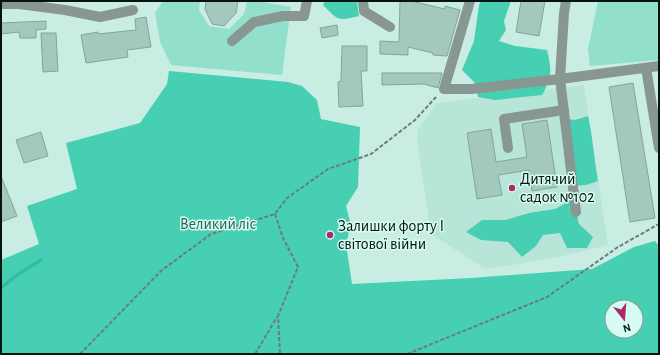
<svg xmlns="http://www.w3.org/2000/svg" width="660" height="355" viewBox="0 0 660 355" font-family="'Alegreya Sans',sans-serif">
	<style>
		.built { fill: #b7e5d8 }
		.green { fill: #92e0cc }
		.forest { fill: #47cfb3; fill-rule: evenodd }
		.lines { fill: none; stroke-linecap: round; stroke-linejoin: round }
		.stream { stroke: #2fbea3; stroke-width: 3.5 }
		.building { fill: #a5c8be; stroke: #82a59b }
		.path { stroke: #677f79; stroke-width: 2; stroke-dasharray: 4 2; stroke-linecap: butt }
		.minor { stroke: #889792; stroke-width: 10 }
		.poi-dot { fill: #af2769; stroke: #d6fbf0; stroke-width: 1.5 }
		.labels { text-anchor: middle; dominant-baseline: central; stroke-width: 3; stroke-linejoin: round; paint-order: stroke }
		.poi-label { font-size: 16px; fill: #061310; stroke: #d6fbf0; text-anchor: start }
		.park-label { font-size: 16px; fill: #2c6356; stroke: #d6fbf0 }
	</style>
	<rect width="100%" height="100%" fill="#c9ede3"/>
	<path class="built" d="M584,85L608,245L558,257L501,267L484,268L431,234L417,141L418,129L437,103Z"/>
	<g class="green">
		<path d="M163,1H200L199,10L209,26L229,29L244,14L247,1H257L291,7L282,75L171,65L160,42L155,13Z"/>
		<path d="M598,1H659V60L590,66L588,49Z"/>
	</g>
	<g class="forest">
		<path d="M325,1H357L359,16C337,21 339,21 323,5Z"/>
		<path d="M481,1H511L504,21L506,30L499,41L515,46L547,50C552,69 552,78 542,95L495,100L478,97L475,83L462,70L474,41L479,5Z"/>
		<path d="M169,71L288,82L302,86L317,100L321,119L360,127L358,187L346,206L351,225L346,244L352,284L471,278L592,269L634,247L655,241L659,246V354H1V260L39,244L27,206L77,189L66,143L140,123L167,84ZM612,307H636V331H612Z"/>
		<path d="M588,116C593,138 594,159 598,181L586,185L571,186L563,118L575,120Z"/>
		<path d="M573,199L579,224L593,237L587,248H567L560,233L543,235L536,246L522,257L508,242L481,240L466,232L482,220H505L529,213L555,209Z"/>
	</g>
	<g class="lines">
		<path class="stream" d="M1,288L17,275L41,260"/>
	</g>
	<g class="building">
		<path d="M206,1H238L236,13L224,26L212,24L205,9Z"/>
		<path d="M400,1H411L445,9V6L460,10L447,56L433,55V53L408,47V55L380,54V41L399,42Z"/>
		<path d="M521,1H545L539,36L516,32Z"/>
		<path d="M146,17L151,47L127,50L128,57L86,63L81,35L98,32V34L136,30L135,19Z"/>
		<path d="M46,21V29L36,30V38H20L19,32L1,34V23Z"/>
		<path d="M337,25L338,35L322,38L320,28Z"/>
		<path d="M41,33H56L58,71L43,72Z"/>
		<path d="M342,46H367V71H361L363,106L339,107L338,82L341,81Z"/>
		<path d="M382,73H442L438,88L424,84L382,85Z"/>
		<path d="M633,83L655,218L630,222L609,87Z"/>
		<path d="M547,120L557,187L532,191L529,170L498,175L502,195L477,199L467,133L491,129L496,162L527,157L522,124Z"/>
		<path d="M41,132L48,156L24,163L16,140Z"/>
		<path d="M1,176L17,216L1,222Z"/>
	</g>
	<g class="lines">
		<g class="path">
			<path d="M275,214L283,238L298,267L278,316L280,354"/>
			<path d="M80,354L162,270L211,234L275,214L287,198L328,169L371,154L415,120L436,97"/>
			<path d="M255,354L277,317"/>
			<path d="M407,354L547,297L618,247L659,224"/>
		</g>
		<g class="minor">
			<path d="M363,1L364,11L390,27"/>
			<path d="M470,1L444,89H471L560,79L576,212"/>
			<path d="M566,1L564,13L560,79L659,66"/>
			<path d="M1,4H19L65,10L100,17L133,10"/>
			<path d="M232,41L254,22L283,16H304L307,1"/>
			<path d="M646,68L659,148"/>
			<path d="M508,148L504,119L564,110"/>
		</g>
	</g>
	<g class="poi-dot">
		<circle cx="512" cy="188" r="4"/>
		<circle cx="330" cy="235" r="4"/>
	</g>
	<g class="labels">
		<g class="poi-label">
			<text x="520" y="179">Дитячий<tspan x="520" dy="18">садок №102</tspan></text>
			<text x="338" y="226">Залишки форту І<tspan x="338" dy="18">світової війни</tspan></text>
		</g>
		<g class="park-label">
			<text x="218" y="224">Великий ліс</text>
		</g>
	</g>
	<rect width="660" height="355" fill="none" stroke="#061310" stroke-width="4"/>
	<g transform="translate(624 319) rotate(163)"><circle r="19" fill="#d6fbf0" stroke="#839e96"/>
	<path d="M0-3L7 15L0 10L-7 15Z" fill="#af2769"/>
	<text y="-6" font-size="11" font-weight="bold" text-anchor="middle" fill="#061310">N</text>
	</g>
</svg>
